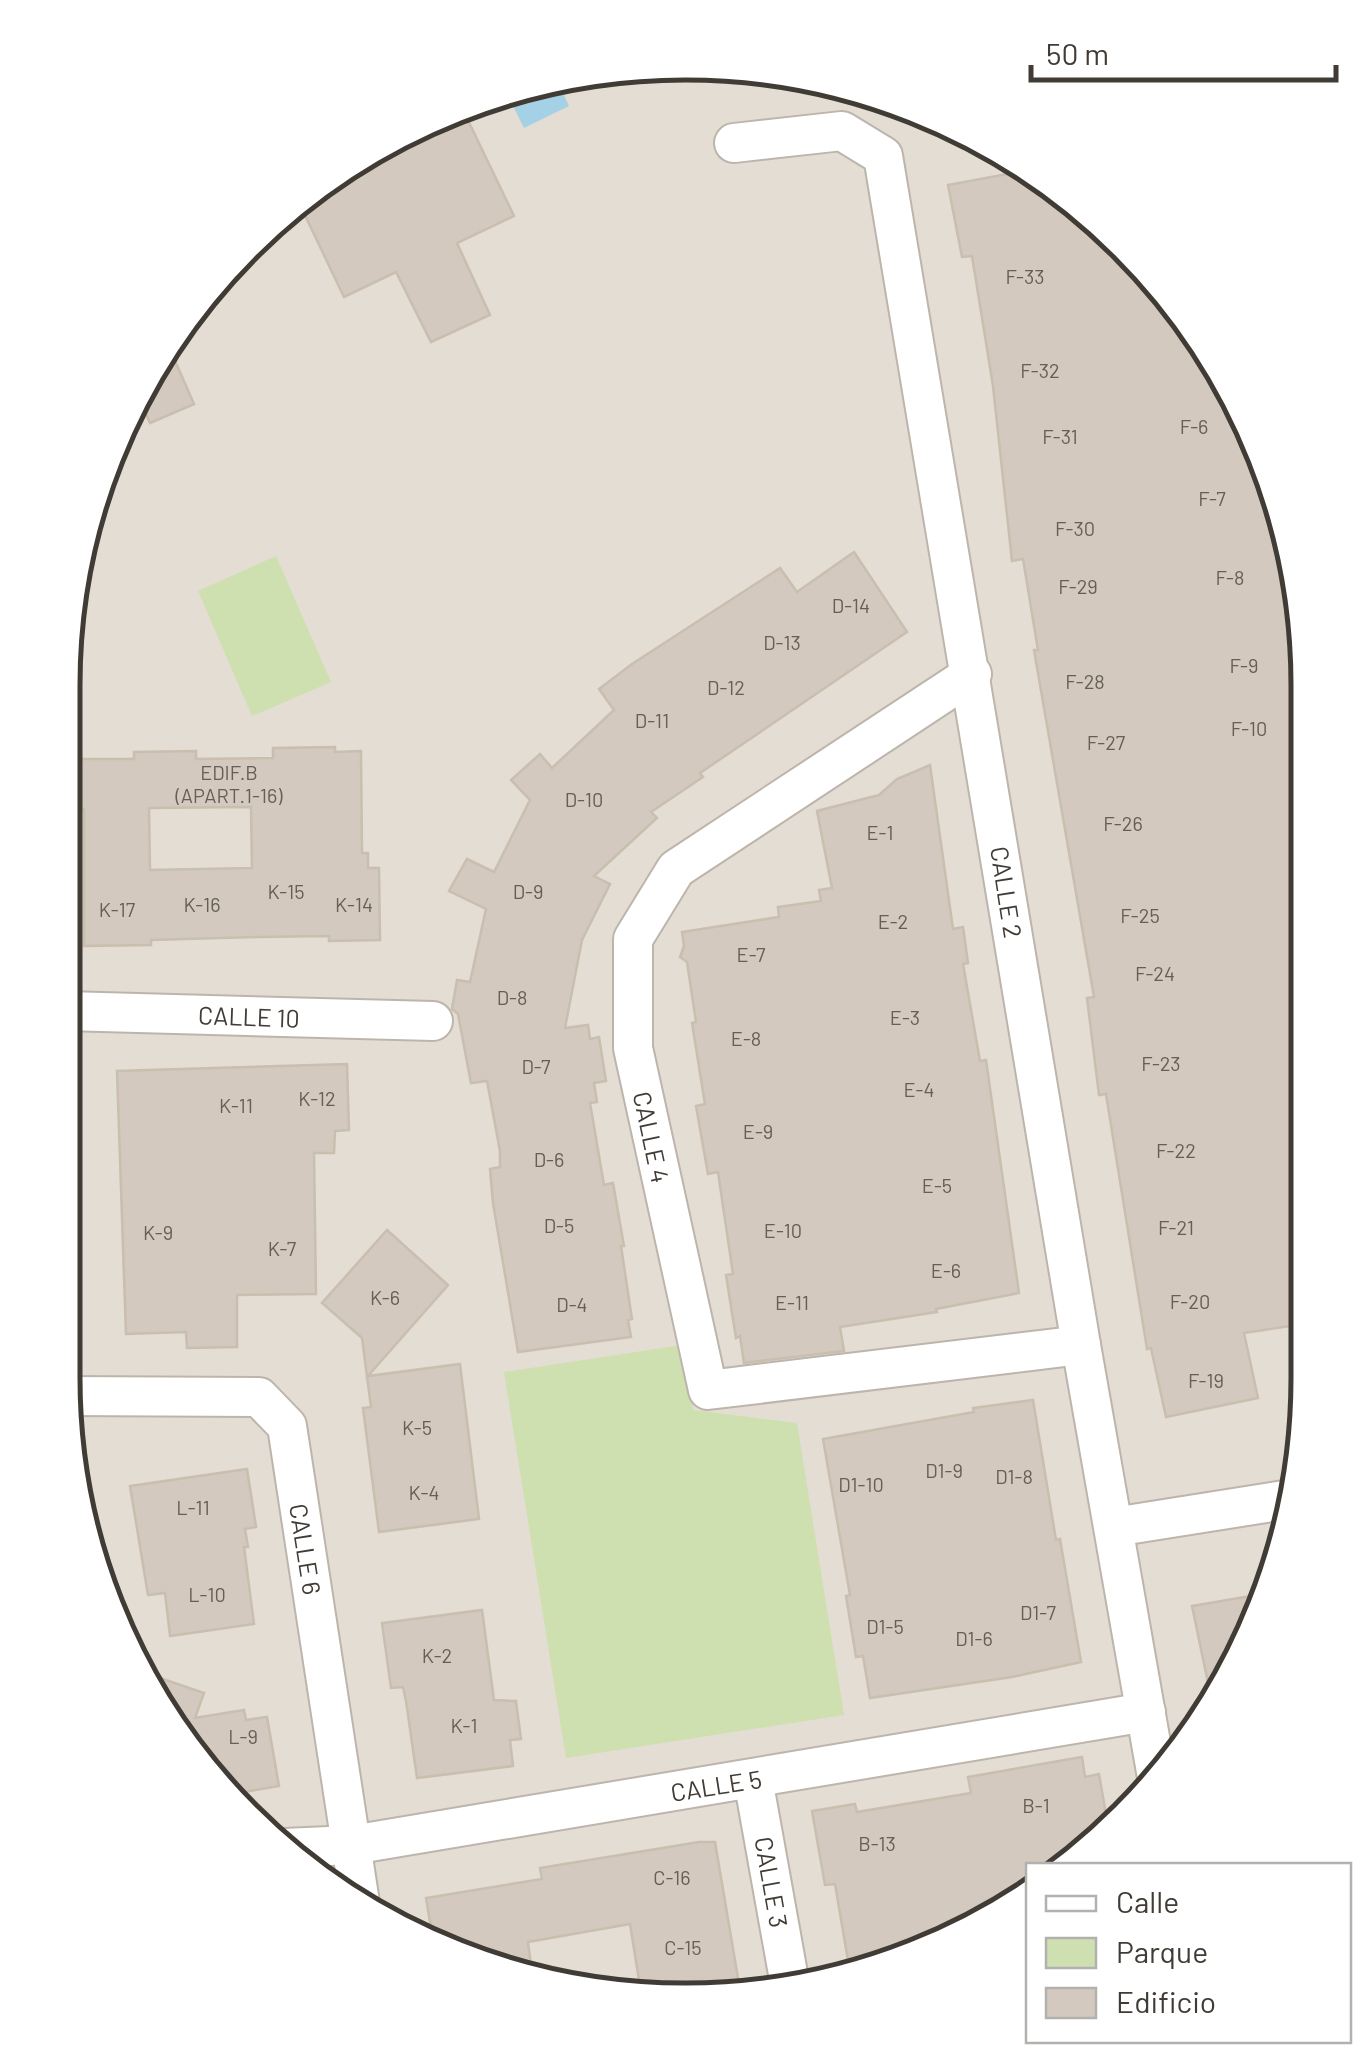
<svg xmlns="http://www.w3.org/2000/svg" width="1371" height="2063" viewBox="0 0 1371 2063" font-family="Barlow,sans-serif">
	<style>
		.residential { fill: #e3ddd3 }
		.green { fill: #cee0b0 }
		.water { fill: #a5d1e7 }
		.building { fill: #d3c9be; stroke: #cabeaf; stroke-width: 2.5; fill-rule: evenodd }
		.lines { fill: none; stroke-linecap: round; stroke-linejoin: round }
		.street-casing { stroke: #bdb5ab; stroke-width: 42 }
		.street { stroke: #fff; stroke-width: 38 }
		.labels { text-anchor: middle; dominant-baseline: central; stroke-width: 10; stroke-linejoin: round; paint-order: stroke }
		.number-label { font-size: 20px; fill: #665e57 }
		.street-label { font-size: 25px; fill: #413b35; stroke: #fff }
		.rim { fill: none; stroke: #413b35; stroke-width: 5 }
	</style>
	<rect width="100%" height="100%" fill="#f0ebe4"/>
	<path class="residential" d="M645,64L886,96L1097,217L1244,410L1307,645L1303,1459L1244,1653L1154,1789L1060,1865L1028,1866V1891L997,1917L846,1979L645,1999L448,1953L306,1871L168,1724L95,1577L63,1377L68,604L127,410L217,274L410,127Z"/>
	<g class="green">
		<path d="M276,556L331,682L252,716L198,591Z"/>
		<path d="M682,1345L693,1410L797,1423L844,1715L566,1758L504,1372Z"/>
	</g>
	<path class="water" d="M560,87L569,106L524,128L510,100Z"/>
	<g class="building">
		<path d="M464,112L514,216L457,243L490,315L431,342L396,272L344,297L302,209L410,126Z"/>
		<path d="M1018,172L1097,218L1244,410L1307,645L1304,1324L1244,1333L1258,1398L1166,1417L1151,1348L1147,1349L1106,1094L1099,1095L1087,998L1094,997L1034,650H1038L1023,559L1012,561L993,386L972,256L962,257L948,185Z"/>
		<path d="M169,347L194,404L150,423L137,394Z"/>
		<path d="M854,552L907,632L700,773L703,777L651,812L657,818L594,876L610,884L582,940L565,1028L588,1025L590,1039L599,1037L606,1081L594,1083L597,1102L590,1103L604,1185L613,1183L624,1246H621L632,1319L628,1320L631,1337L518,1352L493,1203L490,1169L500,1167V1151L487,1081L471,1083L458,1014L452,1009L457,980L470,982L486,909L449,891L467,859L494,872L530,800L511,780L540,754L552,768L614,710L599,689L632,664L780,568L797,592Z"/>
		<path d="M335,747V752L361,751L362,853H368V868H379L380,940L329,941V936L259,937L151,940V945L84,946V809L66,810L67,759H134V752L196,751V759L273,758V748ZM251,807L252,868L150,870L149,808Z"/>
		<path d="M930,765L953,929L963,927L968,963L963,964L980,1061L986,1060L1019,1293L936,1309L937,1312L840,1327L844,1351L744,1363L740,1336L736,1338L726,1275L733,1274L718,1172L708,1174L696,1106L705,1104L692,1023L696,1022L687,962L680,957L684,946L682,932L779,917L778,907L821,901L819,890L832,888L817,811L879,795L897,779Z"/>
		<path d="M347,1064L349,1130L335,1131L334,1153H314L316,1294L237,1295V1347L187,1348L186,1332L126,1334L117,1071Z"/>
		<path d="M387,1230L448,1285L368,1376L460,1364L479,1519L379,1532L363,1408L371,1407L362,1338L322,1303Z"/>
		<path d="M1033,1400L1056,1540L1060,1539L1081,1662L1012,1677L870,1698L863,1656L856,1657L846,1596L850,1595L823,1439L974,1412L973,1408Z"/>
		<path d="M247,1469L256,1527L245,1529L248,1547H244L254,1624L170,1636L165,1593L148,1595L130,1486Z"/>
		<path d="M1262,1594L1244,1653L1212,1702L1192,1606Z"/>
		<path d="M482,1610L494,1700L516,1701L521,1739L510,1740L513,1766L417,1778L406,1701L403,1687L391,1688L382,1623Z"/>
		<path d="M160,1678L204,1693L195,1718L244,1710L246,1720L267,1717L279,1786L233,1794L168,1724L154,1695Z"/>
		<path d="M1082,1757L1085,1777L1099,1774L1108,1826L1060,1866H1028V1891L998,1917L851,1978L835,1884L825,1885L812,1811L855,1804L857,1812L971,1793L968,1777Z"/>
		<path d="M699,1842H715L740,1990L642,1999L630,1924L528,1942L532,1973L448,1953L434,1946L426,1898L542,1879L540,1868Z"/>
	</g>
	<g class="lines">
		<g class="street-casing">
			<g id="street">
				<path d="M734,143L842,131L883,156L1081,1345L1158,1783"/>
				<path d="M972,674L676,869L633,939V1048L708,1390L1081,1345"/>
				<path d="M65,1011L433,1021"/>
				<path d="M66,1396L259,1397L287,1426L360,1903"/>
				<path d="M1114,1527L1291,1499"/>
				<path d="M753,1779L790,1985"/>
				<path d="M284,1848L352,1845L1146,1712"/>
			</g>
		</g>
		<use href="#street" class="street"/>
	</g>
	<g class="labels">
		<g class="number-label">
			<text x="1025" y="276">F-33</text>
			<text x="1040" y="370">F-32</text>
			<text x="1194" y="426">F-6</text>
			<text x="1060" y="436">F-31</text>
			<text x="1212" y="498">F-7</text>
			<text x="1075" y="528">F-30</text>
			<text x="1230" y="577">F-8</text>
			<text x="1078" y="586">F-29</text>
			<text x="851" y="605">D-14</text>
			<text x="782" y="642">D-13</text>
			<text x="1244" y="665">F-9</text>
			<text x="1085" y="681">F-28</text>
			<text x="726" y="687">D-12</text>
			<text x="652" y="720">D-11</text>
			<text x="1249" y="728">F-10</text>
			<text x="1106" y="742">F-27</text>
			<text x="229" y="772">EDIF.B<tspan x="229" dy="23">(APART.1-16)</tspan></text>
			<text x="584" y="799">D-10</text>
			<text x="1123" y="823">F-26</text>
			<text x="880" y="832">E-1</text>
			<text x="286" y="891">K-15</text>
			<text x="528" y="891">D-9</text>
			<text x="202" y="904">K-16</text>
			<text x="354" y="904">K-14</text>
			<text x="117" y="909">K-17</text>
			<text x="1140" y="915">F-25</text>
			<text x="893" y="921">E-2</text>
			<text x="751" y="954">E-7</text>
			<text x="1155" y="973">F-24</text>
			<text x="512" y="997">D-8</text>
			<text x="905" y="1017">E-3</text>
			<text x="746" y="1038">E-8</text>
			<text x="1161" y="1063">F-23</text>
			<text x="536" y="1066">D-7</text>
			<text x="919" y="1089">E-4</text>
			<text x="317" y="1098">K-12</text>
			<text x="236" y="1105">K-11</text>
			<text x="758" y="1131">E-9</text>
			<text x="1176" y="1150">F-22</text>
			<text x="549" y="1159">D-6</text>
			<text x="937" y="1185">E-5</text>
			<text x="559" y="1225">D-5</text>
			<text x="1176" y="1227">F-21</text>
			<text x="783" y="1230">E-10</text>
			<text x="158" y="1232">K-9</text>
			<text x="282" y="1248">K-7</text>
			<text x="946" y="1270">E-6</text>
			<text x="385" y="1297">K-6</text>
			<text x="1190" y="1301">F-20</text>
			<text x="792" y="1302">E-11</text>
			<text x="572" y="1304">D-4</text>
			<text x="1206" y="1380">F-19</text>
			<text x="417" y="1427">K-5</text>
			<text x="944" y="1470">D1-9</text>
			<text x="1014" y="1476">D1-8</text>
			<text x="861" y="1484">D1-10</text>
			<text x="424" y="1492">K-4</text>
			<text x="193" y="1507">L-11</text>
			<text x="207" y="1594">L-10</text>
			<text x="1038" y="1612">D1-7</text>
			<text x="885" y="1626">D1-5</text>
			<text x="974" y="1638">D1-6</text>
			<text x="437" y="1655">K-2</text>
			<text x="464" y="1725">K-1</text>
			<text x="243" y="1736">L-9</text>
			<text x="1036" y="1805">B-1</text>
			<text x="877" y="1843">B-13</text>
			<text x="672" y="1877">C-16</text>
			<text x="683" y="1947">C-15</text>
		</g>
		<g class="street-label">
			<text transform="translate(1007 892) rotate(81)">CALLE 2</text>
			<text transform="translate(249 1016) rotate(2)">CALLE 10</text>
			<text transform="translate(652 1137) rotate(78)">CALLE 4</text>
			<text transform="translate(306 1549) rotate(81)">CALLE 6</text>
			<text transform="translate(716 1785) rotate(-9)">CALLE 5</text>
			<text transform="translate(772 1882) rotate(80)">CALLE 3</text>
		</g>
	</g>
	<path d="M0 0H1371V2063H0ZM685 80H686A605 605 0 0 1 1291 685V1378A605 605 0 0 1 686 1983H685A605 605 0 0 1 80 1378V685A605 605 0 0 1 685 80Z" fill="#fff" fill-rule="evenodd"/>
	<path class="rim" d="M685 80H686A605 605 0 0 1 1291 685V1378A605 605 0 0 1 686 1983H685A605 605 0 0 1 80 1378V685A605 605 0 0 1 685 80Z"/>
	<rect x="1026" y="1863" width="325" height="180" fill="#ffffff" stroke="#b3b1ae" stroke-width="2.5"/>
	<rect x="1046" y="1896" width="50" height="15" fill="#ffffff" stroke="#b3b1ae" stroke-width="2.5"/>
	<text x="1116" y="1913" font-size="30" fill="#413b35">Calle</text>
	<rect x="1046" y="1938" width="50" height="30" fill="#cee0b0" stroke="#b3b1ae" stroke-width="2.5"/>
	<text x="1116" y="1963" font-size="30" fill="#413b35">Parque</text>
	<rect x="1046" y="1988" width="50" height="30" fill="#d3c9be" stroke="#b3b1ae" stroke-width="2.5"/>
	<text x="1116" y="2013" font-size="30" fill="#413b35">Edificio</text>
	<path d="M1031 65v15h305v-15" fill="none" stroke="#413b35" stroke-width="5"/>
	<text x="1046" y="65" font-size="30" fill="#413b35" stroke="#ffffff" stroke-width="8" paint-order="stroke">50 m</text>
</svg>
